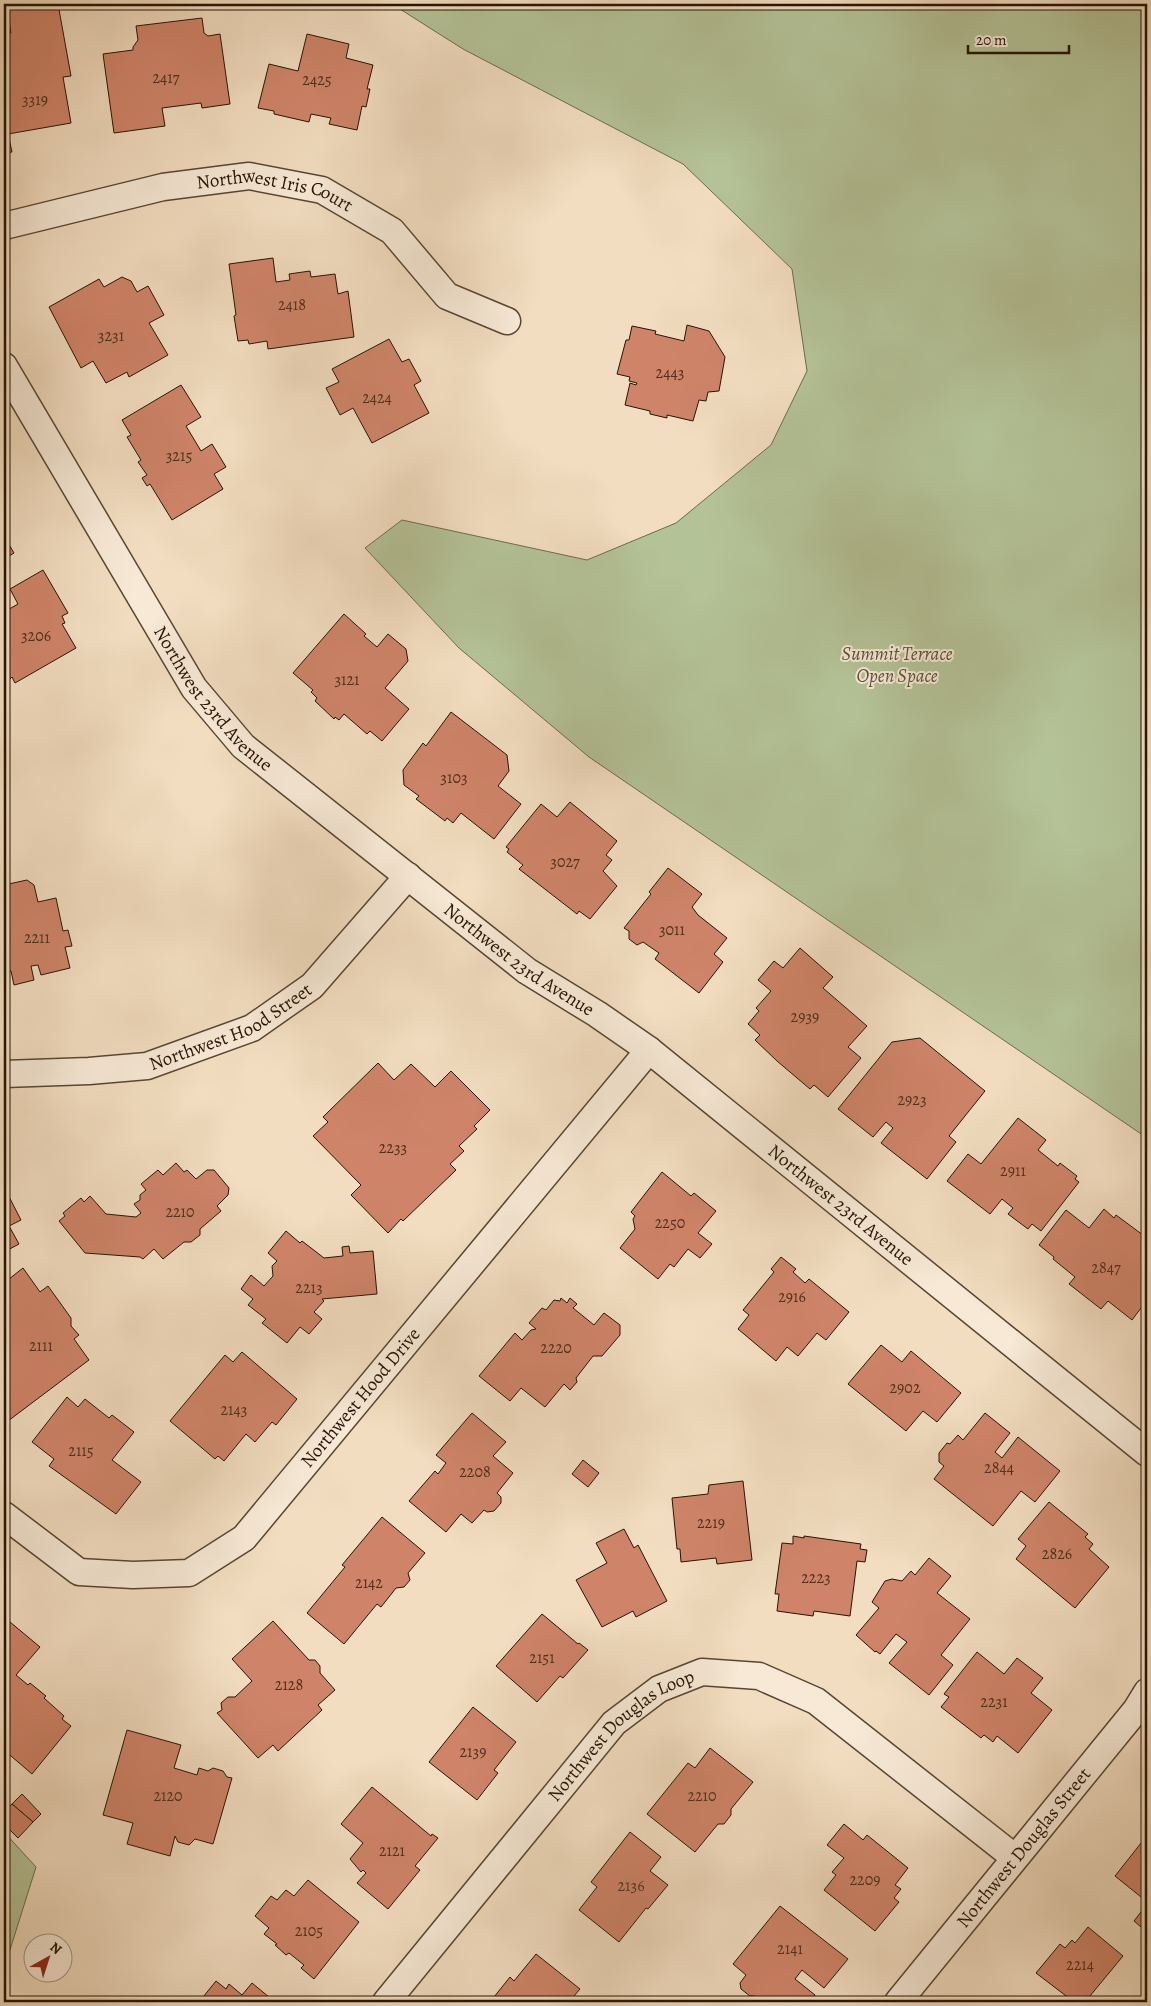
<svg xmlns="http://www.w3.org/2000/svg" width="1151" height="2006" viewBox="0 0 1151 2006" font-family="Alegreya,serif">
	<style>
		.green { fill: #b4c297; stroke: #6c6b4d }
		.building { fill: #cf8469; stroke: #251403 }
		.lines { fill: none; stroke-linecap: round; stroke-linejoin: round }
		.street-casing { stroke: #584632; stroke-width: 29 }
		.street { stroke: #f7e9d6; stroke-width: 26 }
		.labels { text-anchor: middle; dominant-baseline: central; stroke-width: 4; stroke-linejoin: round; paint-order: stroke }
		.number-label { font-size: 16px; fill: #50301c }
		.street-label { font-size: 19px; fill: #251403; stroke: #f7e9d6 }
		.park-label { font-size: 19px; font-style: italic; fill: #575137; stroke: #f7e9d6 }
	</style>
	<rect width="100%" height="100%" fill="#f2ddc0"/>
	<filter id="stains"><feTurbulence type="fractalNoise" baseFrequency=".004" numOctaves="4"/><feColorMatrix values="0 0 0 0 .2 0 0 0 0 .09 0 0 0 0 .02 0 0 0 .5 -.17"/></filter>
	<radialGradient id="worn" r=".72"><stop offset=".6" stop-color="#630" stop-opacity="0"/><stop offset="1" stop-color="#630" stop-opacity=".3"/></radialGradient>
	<g class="green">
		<path d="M392,4H1147V1138L589,757L459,648L365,548L402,520L587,560L676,523L771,445L807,371L792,269L683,164L463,49Z"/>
		<path d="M4,1832L36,1867L4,1969Z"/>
	</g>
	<g class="building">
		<path d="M43,4H58L71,76L63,77L71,123L8,134L12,152L4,153V34L11,33L7,10Z"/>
		<path d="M202,18L204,33L208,36L220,34L230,104L202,108L201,103L162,108L165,126L114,133L103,54L133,50V47L138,40L136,26Z"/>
		<path d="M307,34L349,44L346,58L373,65L367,89H370L366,107L362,106L357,130L329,124L331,118L311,114L309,122L274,114V111L258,108L269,64L298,71Z"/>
		<path d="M273,258L276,282L290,280L289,274L310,271L311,277L335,274L338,294L348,291L354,337L268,349L267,341L249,344L248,340L238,341L234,316L236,315L229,264Z"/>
		<path d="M122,277L131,281L137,292L148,286L164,315L149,323L168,355L129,377L127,372L106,383L93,361L81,368L49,307L99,279L104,287Z"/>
		<path d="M687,325L709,331L725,357L719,391L708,392L706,401L699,400L693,421L667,415V418L650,414V411L625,405L630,383L636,385L637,383L629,381L630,377L617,374L626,340H629L632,326L656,331L655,334L684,341Z"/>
		<path d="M389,339L402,362L409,359L421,381L414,385L429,413L372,443L353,408L340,415L326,388L339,382L332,369Z"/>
		<path d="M181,385L201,417L186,426L201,451L212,444L226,467L214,474L223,489L172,520L150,484L147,486L142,478L147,475L138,462L141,460L127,437L131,435L122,420Z"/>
		<path d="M4,536L14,553L4,559Z"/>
		<path d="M43,570L68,613L62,616L65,623L62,624L76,648L15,683L12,677L10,679L6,671L4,672V612L18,604L10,589Z"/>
		<path d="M344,614L366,634L364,636L377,647L388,634L406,649L408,661L385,688L409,709L382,741L370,731L367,734L344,714L339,720L335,717L334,719L315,701L317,698L311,692L313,690L293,673Z"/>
		<path d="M451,712L507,755L509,771L498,786L521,804L494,839L461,813L453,823L447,818L445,821L416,799L419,796L404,785L403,770L423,743L426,746Z"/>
		<path d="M570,802L617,841L606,855L612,860L603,871L617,886L590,919L579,911L577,914L519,869L523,865L507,852L509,849L506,847L541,804L557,817Z"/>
		<path d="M668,868L702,894L692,907L698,915L727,938L714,954L723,962L699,993L655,959L659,953L643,942L637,945L629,939V931L624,928L651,894L649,892Z"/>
		<path d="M27,880L34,885L38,902L56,898L63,931L68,930L72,946L65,947L70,968L41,975L38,965L31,966L34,980L14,985L11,971L4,973V885Z"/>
		<path d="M800,948L833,977L823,988L867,1026L848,1047L861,1058L828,1097L814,1085L810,1089L777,1061L755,1040L760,1035L748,1024L759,1011L756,1008L771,991L758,980L774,961L783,968Z"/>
		<path d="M920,1038L985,1091L949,1136L956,1142L927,1179L881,1143L893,1128L886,1122L873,1137L838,1109L892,1042Z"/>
		<path d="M378,1063L394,1080L411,1064L435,1087L451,1071L490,1110L474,1126L477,1129L459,1146L464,1151L450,1164L456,1170L403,1221L401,1219L388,1233L351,1195L361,1185L313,1136L328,1122L323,1117Z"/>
		<path d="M1018,1118L1046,1140L1038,1150L1058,1166L1060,1163L1077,1176L1075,1179L1079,1182L1041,1231L1032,1224L1028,1229L1008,1214L1013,1208L1002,1199L990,1214L947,1181L968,1154L981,1164Z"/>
		<path d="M176,1163L184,1172L187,1170L196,1179L207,1170H214L229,1188L228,1195L217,1206L221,1211L200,1229V1235L191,1242H184L163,1259L154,1249L143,1259L140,1257L85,1253L59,1221L65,1216L63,1213L81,1198L84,1202L90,1196L106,1214L136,1217L141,1213L134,1204L140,1200V1195L146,1190L141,1184L158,1170L163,1175Z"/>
		<path d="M662,1172L691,1196L694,1193L716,1211L698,1233L712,1244L700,1258L688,1249L674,1267L670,1264L658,1279L620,1248L635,1229L633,1219L635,1216L631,1212Z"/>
		<path d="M4,1187L21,1220L9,1226L19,1244L4,1252Z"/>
		<path d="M1104,1209L1114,1218L1116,1215L1147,1238V1300L1132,1320L1108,1301L1101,1309L1069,1284L1075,1277L1053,1259L1054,1257L1039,1245L1066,1210L1089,1228Z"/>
		<path d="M286,1231L300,1243L302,1241L324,1258L343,1256L342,1247L349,1246L350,1253L373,1251L377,1294L322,1299L324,1301L314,1312L322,1319L309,1334L300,1327L287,1343L262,1323L266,1319L248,1305L253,1299L241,1289L251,1275L264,1286L273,1276L272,1266L277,1261L268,1253Z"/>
		<path d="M781,1257L796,1269L793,1272L805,1283L809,1279L849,1312L826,1340L817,1333L798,1356L787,1347L776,1361L738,1329L749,1315L743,1310L774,1272L771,1269Z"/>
		<path d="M23,1268L40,1292L48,1286L71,1318V1326L79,1335L74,1339L89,1360L8,1421L4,1415V1283Z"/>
		<path d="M561,1298L567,1303L570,1298L577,1304L573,1308L594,1325L604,1313L620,1325V1335L602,1356H593L576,1378L577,1382L570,1390L564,1384L545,1407L521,1388L510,1401L479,1376L515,1333L522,1340L531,1330L536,1329L529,1323L542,1308L546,1310L554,1300L560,1301Z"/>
		<path d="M881,1345L902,1362L911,1351L961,1393L937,1422L923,1411L906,1431L848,1384Z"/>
		<path d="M242,1352L297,1399L276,1425L272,1422L255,1442L246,1434L224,1461L218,1456L215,1459L170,1421L225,1355L233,1362Z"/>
		<path d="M67,1397L78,1407L85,1399L109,1418L112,1415L134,1432L112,1460L141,1482L116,1514L49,1466L54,1459L32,1442Z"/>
		<path d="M472,1413L506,1442L493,1456L513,1473L497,1493L501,1497V1503L494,1511L487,1512L484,1510L472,1523L461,1514L446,1532L409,1501L435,1471L438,1474L446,1463L436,1455Z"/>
		<path d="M985,1413L1010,1433L995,1452L1002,1458L1018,1437L1060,1471L1035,1502L1021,1491L993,1526L934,1479L944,1466L939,1462V1453L947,1443L950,1444L958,1435L963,1440Z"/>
		<path d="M583,1460L599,1473L588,1487L572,1474Z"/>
		<path d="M743,1481L752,1560L717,1564L716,1558L681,1562L680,1549H677L672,1498L708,1494L709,1485Z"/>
		<path d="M1049,1502L1088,1534L1085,1537L1093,1544L1089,1549L1109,1567L1075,1608L1016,1559L1026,1546L1018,1539Z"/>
		<path d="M382,1517L425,1553L408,1573L410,1580L404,1587L396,1588L381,1607L377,1604L344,1644L307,1613L345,1567L342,1565Z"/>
		<path d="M624,1529L634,1548L638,1545L667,1601L636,1617L633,1611L602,1627L576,1580L607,1563L596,1543Z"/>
		<path d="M793,1536L804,1538V1536L861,1544L860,1549L867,1550L865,1562L857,1561L850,1616L814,1611L813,1616L777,1611L779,1594H775L782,1543L793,1544Z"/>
		<path d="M929,1558L951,1576L937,1593L970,1619L941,1655L953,1665L929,1695L889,1663L907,1642L896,1634L880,1654L876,1651L875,1652L856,1635L879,1608L872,1602L885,1581L892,1579L902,1581L911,1571L915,1575Z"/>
		<path d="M542,1614L578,1644L579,1643L588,1650L563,1678L560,1676L537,1702L496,1666Z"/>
		<path d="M4,1617L40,1647L16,1675L28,1685L30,1683L46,1696L44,1698L64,1716L62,1719L71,1726L32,1774L4,1750Z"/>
		<path d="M273,1621L309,1660H315L320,1666V1673L335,1690L318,1705L322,1710L278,1751L273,1745L258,1758L217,1713L222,1710L221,1703L228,1697H235L252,1681L232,1659Z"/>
		<path d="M977,1652L1004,1674L1017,1658L1043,1678L1031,1693L1052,1710L1018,1753L997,1736L993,1742L984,1735L981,1738L941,1707L949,1697L944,1694Z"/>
		<path d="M473,1707L516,1742L494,1770L498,1773L477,1800L429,1762Z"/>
		<path d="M127,1730L181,1745L174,1768L197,1775L199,1768L208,1771L213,1768L223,1771L227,1777L232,1778L213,1844L195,1839L189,1845L178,1842L175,1836L170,1856L127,1844L133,1823L103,1815Z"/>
		<path d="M710,1748L753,1782L731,1809V1815L724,1824H718L695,1852L647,1814L688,1763L695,1768Z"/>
		<path d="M372,1787L431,1836L432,1834L438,1838L415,1866L420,1870L388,1909L357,1883L366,1873L363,1870L361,1872L350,1859L363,1843L341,1824Z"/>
		<path d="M22,1794L41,1814L33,1822L12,1804Z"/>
		<path d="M12,1804L33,1822L18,1838L4,1824V1813Z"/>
		<path d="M844,1824L863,1840L867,1835L908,1868L895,1885L901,1889L894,1898L899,1902L875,1931L824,1890L836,1875L832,1872L844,1858L827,1845Z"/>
		<path d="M630,1832L661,1857L650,1871L668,1885L648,1909L646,1908L619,1942L579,1910L597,1887L591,1882Z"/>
		<path d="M1145,1838L1147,1840V1898L1146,1901L1115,1876Z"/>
		<path d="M308,1880L359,1922L314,1979L301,1968L304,1965L289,1953L286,1955L275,1945L277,1944L264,1934L269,1928L255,1916L271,1896L277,1900L286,1890L294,1896Z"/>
		<path d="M1147,1904V1932L1134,1921Z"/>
		<path d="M780,1906L848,1959L824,1988L802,1970L795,1979L815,1995L812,2002H775L768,1996L762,2002L755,1996H750L741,1989L740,1983L746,1975L733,1964Z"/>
		<path d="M1088,1927L1123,1956L1085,2002H1074L1036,1973L1060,1944L1065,1948L1072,1940L1075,1943Z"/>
		<path d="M536,1954L580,1989L569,2002H490L510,1977L514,1981Z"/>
		<path d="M216,1981L226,1989L229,1984L242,1995L252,1983L275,2002H199Z"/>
	</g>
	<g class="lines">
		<g class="street-casing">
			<g id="street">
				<path id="s1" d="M4,226L163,187L249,176L322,190L392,231L447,296L507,321"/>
				<path id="s2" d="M4,366L194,688L243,746L527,971L597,1014L649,1050L1147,1453"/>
				<path id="s3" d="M4,1074L89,1071L147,1066L252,1028L312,986L408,876"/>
				<path id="s4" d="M4,1515L79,1572L133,1575L189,1573L244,1538L649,1050"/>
				<path id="s5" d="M386,2002L614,1723L659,1689L702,1672L759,1676L816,1701L1014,1857"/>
				<path id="s6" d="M898,2002L1136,1710L1147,1692"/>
			</g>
		</g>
		<use href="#street" class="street"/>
	</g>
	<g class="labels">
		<g class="number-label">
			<text x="166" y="78">2417</text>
			<text x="317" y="80">2425</text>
			<text x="35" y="100">3319</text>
			<text x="292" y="305">2418</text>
			<text x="111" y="336">3231</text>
			<text x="670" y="373">2443</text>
			<text x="377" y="398">2424</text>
			<text x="179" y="456">3215</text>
			<text x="36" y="636">3206</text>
			<text x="347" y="680">3121</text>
			<text x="454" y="778">3103</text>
			<text x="565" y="862">3027</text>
			<text x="672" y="930">3011</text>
			<text x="37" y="938">2211</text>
			<text x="805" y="1017">2939</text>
			<text x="912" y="1100">2923</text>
			<text x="393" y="1148">2233</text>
			<text x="1013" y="1171">2911</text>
			<text x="180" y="1212">2210</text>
			<text x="670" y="1223">2250</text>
			<text x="1106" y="1268">2847</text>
			<text x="309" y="1288">2213</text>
			<text x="792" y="1297">2916</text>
			<text x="41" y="1346">2111</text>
			<text x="556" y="1348">2220</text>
			<text x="905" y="1388">2902</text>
			<text x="234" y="1410">2143</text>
			<text x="81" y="1451">2115</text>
			<text x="999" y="1468">2844</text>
			<text x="475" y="1472">2208</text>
			<text x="711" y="1523">2219</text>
			<text x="1057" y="1554">2826</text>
			<text x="816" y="1578">2223</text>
			<text x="369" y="1583">2142</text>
			<text x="542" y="1658">2151</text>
			<text x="289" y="1685">2128</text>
			<text x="994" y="1702">2231</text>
			<text x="473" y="1752">2139</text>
			<text x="168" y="1796">2120</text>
			<text x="702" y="1796">2210</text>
			<text x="392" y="1851">2121</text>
			<text x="865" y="1880">2209</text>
			<text x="631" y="1886">2136</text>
			<text x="309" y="1931">2105</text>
			<text x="790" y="1949">2141</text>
			<text x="1080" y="1965">2214</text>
		</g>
		<g class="street-label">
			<text stroke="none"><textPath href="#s1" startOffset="278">Northwest Iris Court</textPath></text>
			<text stroke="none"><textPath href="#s2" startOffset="394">Northwest 23rd Avenue</textPath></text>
			<text stroke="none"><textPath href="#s2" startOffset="799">Northwest 23rd Avenue</textPath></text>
			<text stroke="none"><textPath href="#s3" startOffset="236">Northwest Hood Street</textPath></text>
			<text stroke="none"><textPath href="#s2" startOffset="1204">Northwest 23rd Avenue</textPath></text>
			<text stroke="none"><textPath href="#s4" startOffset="452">Northwest Hood Drive</textPath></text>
			<text stroke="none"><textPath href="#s5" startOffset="358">Northwest Douglas Loop</textPath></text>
			<text stroke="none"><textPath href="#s6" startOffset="199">Northwest Douglas Street</textPath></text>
		</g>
		<g class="park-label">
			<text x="897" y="654">Summit Terrace<tspan x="897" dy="22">Open Space</tspan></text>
		</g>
	</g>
	<rect width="1151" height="2006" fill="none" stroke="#f2ddc0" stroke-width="20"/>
	<rect x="5" y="5" width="1141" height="1996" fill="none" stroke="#251403" stroke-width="2.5"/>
	<rect x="10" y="10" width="1131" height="1986" fill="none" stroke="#251403"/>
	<g transform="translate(48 1958) rotate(39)"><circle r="24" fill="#f7e9d6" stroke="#a39482"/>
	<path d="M0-4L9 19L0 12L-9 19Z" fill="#8f2418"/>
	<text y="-8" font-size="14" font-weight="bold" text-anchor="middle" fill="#251403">N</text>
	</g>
	<path d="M968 45v8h101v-8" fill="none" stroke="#251403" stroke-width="2.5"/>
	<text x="976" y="45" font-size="15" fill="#251403" stroke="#f7e9d6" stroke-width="4" paint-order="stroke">20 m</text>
	<rect width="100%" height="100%" filter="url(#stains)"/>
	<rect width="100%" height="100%" fill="url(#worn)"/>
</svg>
